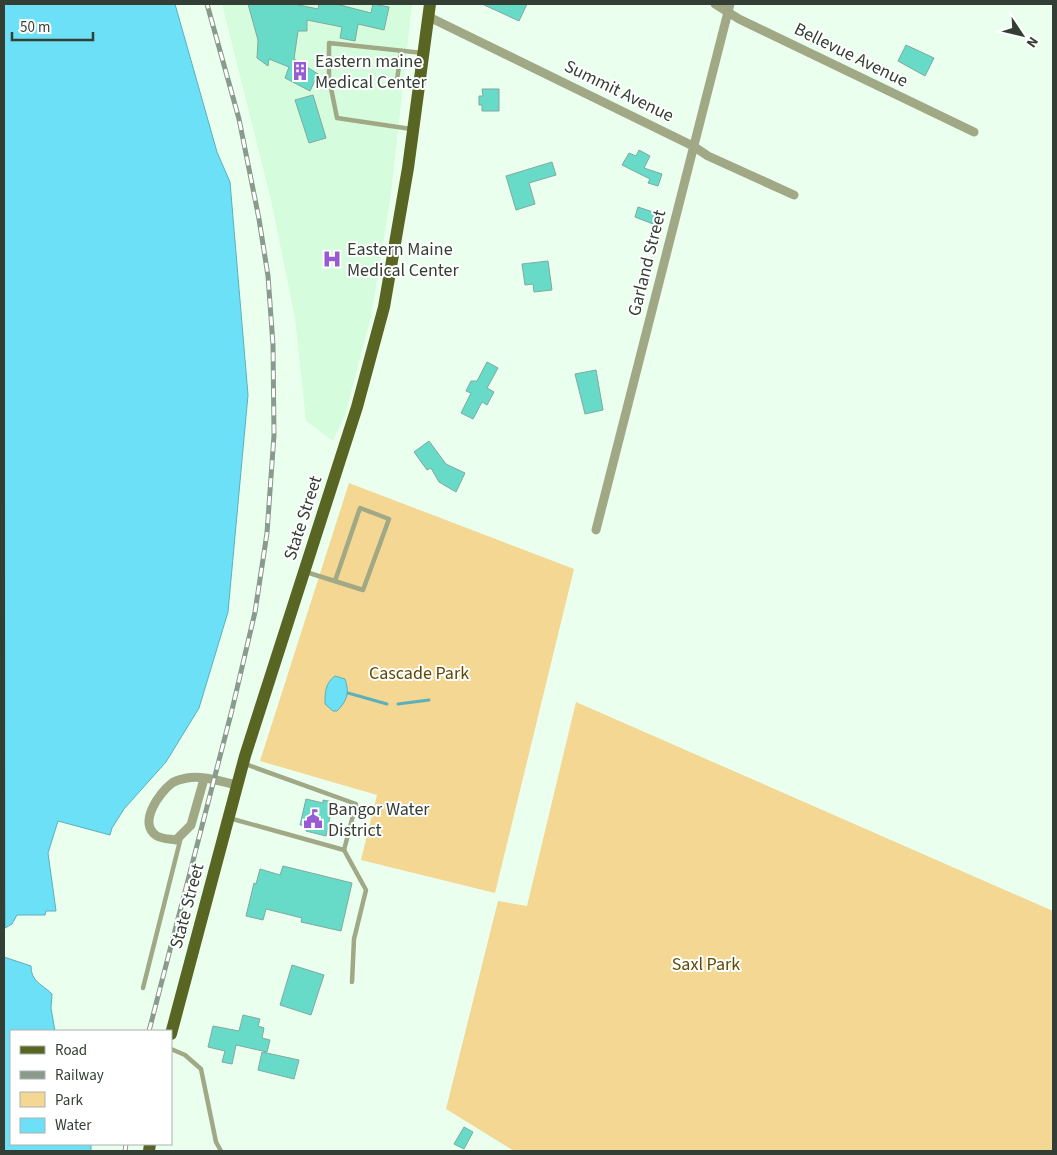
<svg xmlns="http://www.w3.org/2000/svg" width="1057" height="1155" viewBox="0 0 1057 1155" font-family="'Source Sans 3',sans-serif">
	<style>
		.built { fill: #d5fcdc }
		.green { fill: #f4d792 }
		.water { fill: #6ce0f6; stroke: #5bb0bc }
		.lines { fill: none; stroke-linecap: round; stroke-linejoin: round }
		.stream { stroke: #5bb0bc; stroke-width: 3 }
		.building { fill: #68dbc8; stroke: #7ea9a1 }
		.lane { stroke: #a0a886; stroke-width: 4.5 }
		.street { stroke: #a0a886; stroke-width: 9 }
		.primary { stroke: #596522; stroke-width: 12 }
		.rail-casing { stroke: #8a9a8d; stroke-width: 5 }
		.rail { stroke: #fff; stroke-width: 3; stroke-dasharray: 9; stroke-linecap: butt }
		.labels { text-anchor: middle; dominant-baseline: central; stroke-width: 4; stroke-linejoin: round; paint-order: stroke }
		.street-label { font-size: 18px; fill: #333f35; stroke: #fff }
		.poi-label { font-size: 18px; fill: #333f35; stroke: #fff; text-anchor: start }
		.park-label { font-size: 18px; fill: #5f4903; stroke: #fff }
	</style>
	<rect width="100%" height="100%" fill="#ebffee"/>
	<path class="built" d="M222,4H412L391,194L371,317L345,415L333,441L306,421L295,318L271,200Z"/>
	<g class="green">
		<path d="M349,483L574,569L495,893L361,860L377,795L260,761Z"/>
		<path d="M576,702L1053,911V1151H514L446,1109L498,901L527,906Z"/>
	</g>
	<g class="water">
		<path d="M4,4H175L217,152L230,182L248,395L228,612L199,708L166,762L124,809L112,828L110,835L58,821L48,853L56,911H46L45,915H17L12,924L5,928Z"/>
		<path d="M335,676L345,679C350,693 347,701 337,711H333L325,704C325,693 325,683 335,676Z"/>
		<path d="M4,957L31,966C31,982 42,984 52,994L51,1008L55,1031H11V1144H91V1151H4Z"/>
	</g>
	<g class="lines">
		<g class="stream">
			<path d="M348,693L387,704"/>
			<path d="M398,704L429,700"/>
		</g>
	</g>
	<g class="building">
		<path d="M248,4H294L318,9L319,4H336L371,13L373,4L389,7L384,30L358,24L355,41L340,38L342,27L307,20V31H298L294,59L318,74L310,91L285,78L289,67L269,59L268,66L257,58L258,40Z"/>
		<path d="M482,4H527L519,21Z"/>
		<path d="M906,45L934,58L925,76L898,61Z"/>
		<path d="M482,89H499V111H482V105H479V96H483Z"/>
		<path d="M313,95L326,138L309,143L295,100Z"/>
		<path d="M639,150L650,156L644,168L662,174L658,186L648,183L650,179L622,165L629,153L636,156Z"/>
		<path d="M552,162L556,175L529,183L535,204L516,210L506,176Z"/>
		<path d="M638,207L656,213L653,224L635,217Z"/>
		<path d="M548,261L552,290L534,292L533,284L525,285L522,264Z"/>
		<path d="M487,362L498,368L487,388L494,392L487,405L482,402L473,419L461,413L471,393L466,391L471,381H477Z"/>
		<path d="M596,370L603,410L585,414L575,374Z"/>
		<path d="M429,441L446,464L465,473L456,492L439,482L431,468L427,470L414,452Z"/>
		<path d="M306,799L323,803V800L333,802L326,836L306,831L307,826L300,825Z"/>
		<path d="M283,866L352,883L341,931L301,922L302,918L266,909L263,920L246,916L254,883L256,884L260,869L280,875Z"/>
		<path d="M292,965L324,975L311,1015L280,1005Z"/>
		<path d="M243,1015L260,1019L258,1026L264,1028L262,1038L270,1040L267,1052L236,1045L232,1064L222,1062L225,1051L208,1047L213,1026L239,1031Z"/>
		<path d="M262,1052L299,1060L294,1079L258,1070Z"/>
		<path d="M464,1127L473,1132L464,1149L454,1144Z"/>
	</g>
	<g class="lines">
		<g class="lane">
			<path d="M396,87L401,51"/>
			<path d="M411,129L337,118L329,78V43L423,53"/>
			<path d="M306,572L363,590L389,519L360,508L335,581"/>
			<path d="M229,818L344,850L356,804L245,764"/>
			<path d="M344,850L366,890L354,939L352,982"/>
			<path d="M143,988L181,837"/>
			<path d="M171,1049L185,1055L201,1069L216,1142L221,1151"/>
		</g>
		<g class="street">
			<path d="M715,4L739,19L974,132"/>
			<path d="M429,17L693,146L708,156L794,195"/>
			<path d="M596,530L730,4"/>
			<path d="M204,779L191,825L176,840C170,839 162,839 157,836C137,824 159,793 172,783C175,781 182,779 187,778C203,775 221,782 237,785"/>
		</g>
		<g class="primary">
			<path d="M171,1034L245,756L357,407L384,307L408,168L430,4"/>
			<path d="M149,1151L150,1144"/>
		</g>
		<g class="rail-casing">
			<g id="rail">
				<path d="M149,1031L232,710L255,612L267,533L274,435L273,345L268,276L259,219L239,119L207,4"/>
				<path d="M125,1151L126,1144"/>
			</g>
		</g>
		<use href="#rail" class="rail"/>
	</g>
	<defs>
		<g id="building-bare" transform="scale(1.5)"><path d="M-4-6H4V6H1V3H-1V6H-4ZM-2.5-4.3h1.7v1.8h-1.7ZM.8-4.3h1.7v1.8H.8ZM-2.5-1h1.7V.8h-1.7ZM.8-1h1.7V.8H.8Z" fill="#985bd2" stroke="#fff" stroke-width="2.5" paint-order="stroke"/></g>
		<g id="hospital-bare" transform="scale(1.5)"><path d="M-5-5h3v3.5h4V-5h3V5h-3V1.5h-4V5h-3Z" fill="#985bd2" stroke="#fff" stroke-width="2.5" paint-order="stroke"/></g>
		<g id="civic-bare" transform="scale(1.5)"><path d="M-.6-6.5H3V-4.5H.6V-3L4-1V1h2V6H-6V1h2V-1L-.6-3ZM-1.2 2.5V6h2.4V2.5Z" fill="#985bd2" stroke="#fff" stroke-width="2.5" paint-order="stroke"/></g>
	</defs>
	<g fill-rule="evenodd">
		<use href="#building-bare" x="300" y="71"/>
		<use href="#hospital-bare" x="332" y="259"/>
		<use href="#civic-bare" x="313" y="819"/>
	</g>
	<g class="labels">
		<g class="street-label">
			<text transform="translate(851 55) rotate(26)">Bellevue Avenue</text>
			<text transform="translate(619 91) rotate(26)">Summit Avenue</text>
			<text transform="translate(647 263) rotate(-76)">Garland Street</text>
			<text transform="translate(303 518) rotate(-72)">State Street</text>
			<text transform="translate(187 906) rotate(-75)">State Street</text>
		</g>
		<g class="poi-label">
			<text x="315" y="61">Eastern maine<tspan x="315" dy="21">Medical Center</tspan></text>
			<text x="347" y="249">Eastern Maine<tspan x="347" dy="21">Medical Center</tspan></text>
			<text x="328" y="809">Bangor Water<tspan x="328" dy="21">District</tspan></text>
		</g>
		<g class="park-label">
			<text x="419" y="673">Cascade Park</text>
			<text x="706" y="964">Saxl Park</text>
		</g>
	</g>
	<rect width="1057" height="1155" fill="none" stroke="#333f35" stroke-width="10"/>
	<rect x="10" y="1030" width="162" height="115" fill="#ffffff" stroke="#adb2ae"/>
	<rect x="20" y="1046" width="25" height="8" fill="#596522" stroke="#adb2ae"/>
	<text x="55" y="1055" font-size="15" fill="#333f35">Road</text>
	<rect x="20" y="1071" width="25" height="8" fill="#8a9a8d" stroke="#adb2ae"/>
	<text x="55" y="1080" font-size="15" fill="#333f35">Railway</text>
	<rect x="20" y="1092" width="25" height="15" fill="#f4d792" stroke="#adb2ae"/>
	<text x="55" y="1105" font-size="15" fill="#333f35">Park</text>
	<rect x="20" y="1118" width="25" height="15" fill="#6ce0f6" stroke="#adb2ae"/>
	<text x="55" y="1130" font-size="15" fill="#333f35">Water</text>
	<g transform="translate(1022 35) rotate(125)" stroke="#ffffff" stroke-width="4" paint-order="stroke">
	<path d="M0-4L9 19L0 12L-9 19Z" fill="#333f35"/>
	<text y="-8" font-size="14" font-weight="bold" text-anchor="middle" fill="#333f35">N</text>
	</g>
	<path d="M12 32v8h81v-8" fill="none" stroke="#333f35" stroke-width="2.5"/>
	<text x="20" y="32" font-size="15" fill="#333f35" stroke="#ffffff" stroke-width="4" paint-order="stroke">50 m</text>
</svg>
